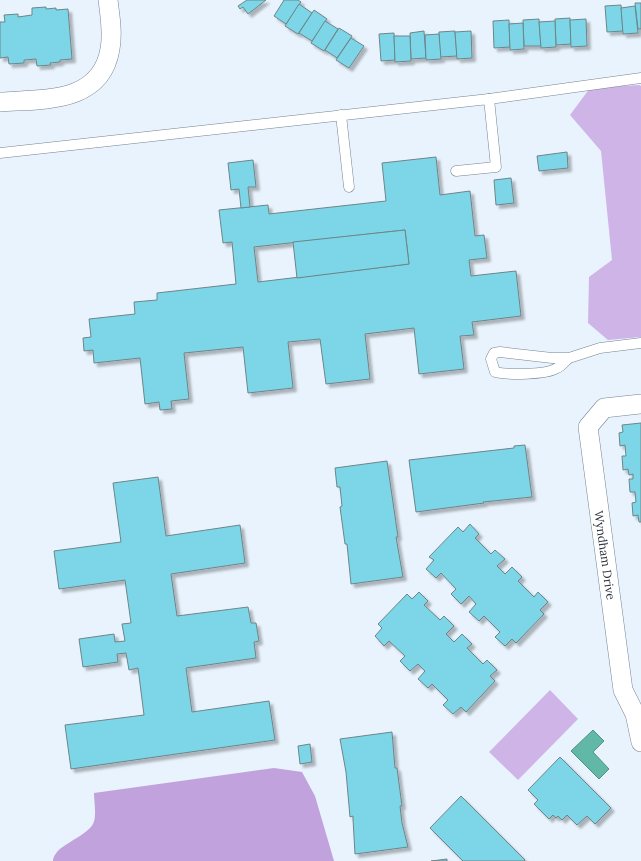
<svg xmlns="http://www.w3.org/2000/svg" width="641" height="861" viewBox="0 0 641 861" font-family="Lora,serif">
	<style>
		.green { fill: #cfb4e7 }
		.forest { fill: #c2a2dd }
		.water { fill: #61b8a6; stroke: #529186 }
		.building { fill: #7cd6e7; stroke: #6d8589; fill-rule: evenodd; filter: url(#shadow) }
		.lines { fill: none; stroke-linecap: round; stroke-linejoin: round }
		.service-casing { stroke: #738491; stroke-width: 11 }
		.minor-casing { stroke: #738491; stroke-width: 20 }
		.service { stroke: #fff; stroke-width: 10 }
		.minor { stroke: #fff; stroke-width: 19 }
		.labels { text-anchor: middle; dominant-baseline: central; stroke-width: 3; stroke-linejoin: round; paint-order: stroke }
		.street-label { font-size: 12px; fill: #2e353b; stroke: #fff }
	</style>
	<defs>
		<filter id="shadow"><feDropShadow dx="3.5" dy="3.5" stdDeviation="1" flood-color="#0004"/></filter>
	</defs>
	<rect width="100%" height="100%" fill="#e9f3fd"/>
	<g class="green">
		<path d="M639,85L641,86V337L608,340L588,323L589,277L612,260L601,151L570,115L590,88Z"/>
		<path d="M550,690L578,719L518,780L489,752Z"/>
	</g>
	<path class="forest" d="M274,768L302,772L315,796L334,861H53C54,845 84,839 93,824C97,817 94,801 94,793Z"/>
	<path class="water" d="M593,730L604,741L593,752L609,769L599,779L571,751Z"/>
	<g class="building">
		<path d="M247,0H266L248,14L243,7L240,9L238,6Z"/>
		<path d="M284,0H298L301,2L286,24L274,16Z"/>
		<path d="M635,3H641V29H638Z"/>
		<path d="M299,4L312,13L298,34L285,26Z"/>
		<path d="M621,5L623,31L607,32L605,6Z"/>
		<path d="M635,6L638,33L623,34L621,8Z"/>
		<path d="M46,7V9L56,8V10L68,9L72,59L60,60V62L50,63L51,65L37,66L36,59L24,60V63L9,64L8,57L0,58V22H5L4,15L18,14V17L32,15V8Z"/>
		<path d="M314,10L327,19L312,41L299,33Z"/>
		<path d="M570,18L571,44L556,45L555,19Z"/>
		<path d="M539,19L541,46H524L523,20Z"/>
		<path d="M586,19L587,46L571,47L570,20Z"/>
		<path d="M509,20L510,47L494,48L493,21Z"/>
		<path d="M325,21L338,29L324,51L311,43Z"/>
		<path d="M555,21L556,47L541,48L539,22Z"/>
		<path d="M523,23L524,49L510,50L509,24Z"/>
		<path d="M339,28L352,36L337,58L325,50Z"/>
		<path d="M424,31L426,58L411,59L410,33Z"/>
		<path d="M455,31L457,56L440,57L439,32Z"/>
		<path d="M471,31L472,58L457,59L455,32Z"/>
		<path d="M394,33L395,60L381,61L379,34Z"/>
		<path d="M439,34L441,59L426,60L425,35Z"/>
		<path d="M394,36H410L411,61L395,62Z"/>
		<path d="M351,38L364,46L349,68L336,60Z"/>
		<path d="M567,152L568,168L539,171L537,156Z"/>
		<path d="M436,157L440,195L470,191L475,236L484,235L487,258L469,260L471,276L516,271L521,316L472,322L474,335L460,336L464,369L419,374L414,328L365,334L370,379L326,384L320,339L288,342L293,388L248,393L243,347L184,353L189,399L171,401L172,409L160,410L159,402L145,404L140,358L94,363L93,350L84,351L83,338L91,337L89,319L135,314L134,302L157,300V293L236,284L232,242L223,243L219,210L268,205L269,214L386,201L382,163ZM405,230L409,264L258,282L254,247Z"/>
		<path d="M253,160L256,187H248L250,207L241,208L239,189L231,190L228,163Z"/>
		<path d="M511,178L514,203L496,205L494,180Z"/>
		<path d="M405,230L409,264L297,278L293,242Z"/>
		<path d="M641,423V522H639L638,515L633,516L632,503L636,502L635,492H630L629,479H633V474L629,475L628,469L623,470L622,456H626L625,445L620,446L619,433L623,432L622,425Z"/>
		<path d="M525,445L532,497L483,502L484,503L416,512L409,460L514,448V446Z"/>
		<path d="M387,461L398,537H396L403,577L351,584L347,544H345L340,507L342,506L340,487H337L335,468Z"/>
		<path d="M158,477L166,536L240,525L245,563L171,574L177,616L248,607L251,623H256L259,641L254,642L256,658L186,668L192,712L269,701L275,740L71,769L65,725L144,715L138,668L129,670L126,653L117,654L118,662L83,667L79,639L114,634L115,642L125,641L122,624L131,623L125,580L59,589L54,551L121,542L113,483Z"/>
		<path d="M470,524L479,534L475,538L491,554L495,550L505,559L497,566L505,574L512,567L522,577L518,581L534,597L538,592L548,602L540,610L544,614L516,643L512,639L505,646L495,637L500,632L484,616L479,621L469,612L476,604L469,596L461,604L451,594L456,589L441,573L436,578L426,569L434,560L429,557L458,527L463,532Z"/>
		<path d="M419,592L428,601L424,605L440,620L444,616L454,626L446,634L454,642L462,634L472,644L467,648L483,664L487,660L497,670L490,676L495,681L466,712L461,707L453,714L443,705L448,700L432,684L428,688L418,679L425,671L418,664L410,671L400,661L405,656L389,641L384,646L375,636L382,628L378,624L407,594L412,599Z"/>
		<path d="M392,732L395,768H397L402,806H400L402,823L408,847L355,854L353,819V816L350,817L346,772L340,739Z"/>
		<path d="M310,744L312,762L300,764L298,746Z"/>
		<path d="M560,757L611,808L595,824L587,816L577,825L567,815L562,820L558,816L556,818L553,815L549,819L534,804L538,800L528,790Z"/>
		<path d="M461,796L525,860L524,861H463L430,828Z"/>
		<path d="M447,859V861H431Z"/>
	</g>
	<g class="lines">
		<g class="service-casing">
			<g id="service">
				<path d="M489,99L641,78"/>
				<path d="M341,115L349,187"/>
				<path d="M0,153L489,99L496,167L456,171"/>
				<path d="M569,358C565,361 562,366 557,368C547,375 507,375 495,372L491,359L494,353L500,352L552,358H569L600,348L641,343"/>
			</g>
		</g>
		<g class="minor-casing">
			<g id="minor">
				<path d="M0,102C43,99 101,104 110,49C113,33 110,16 108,0"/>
				<path d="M641,404L604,408L588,427L623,690L635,714L641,742"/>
			</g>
		</g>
		<use href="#service" class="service"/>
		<use href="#minor" class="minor"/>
	</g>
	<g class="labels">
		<g class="street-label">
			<text transform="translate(605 555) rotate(82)">Wyndham Drive</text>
		</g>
	</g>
</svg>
